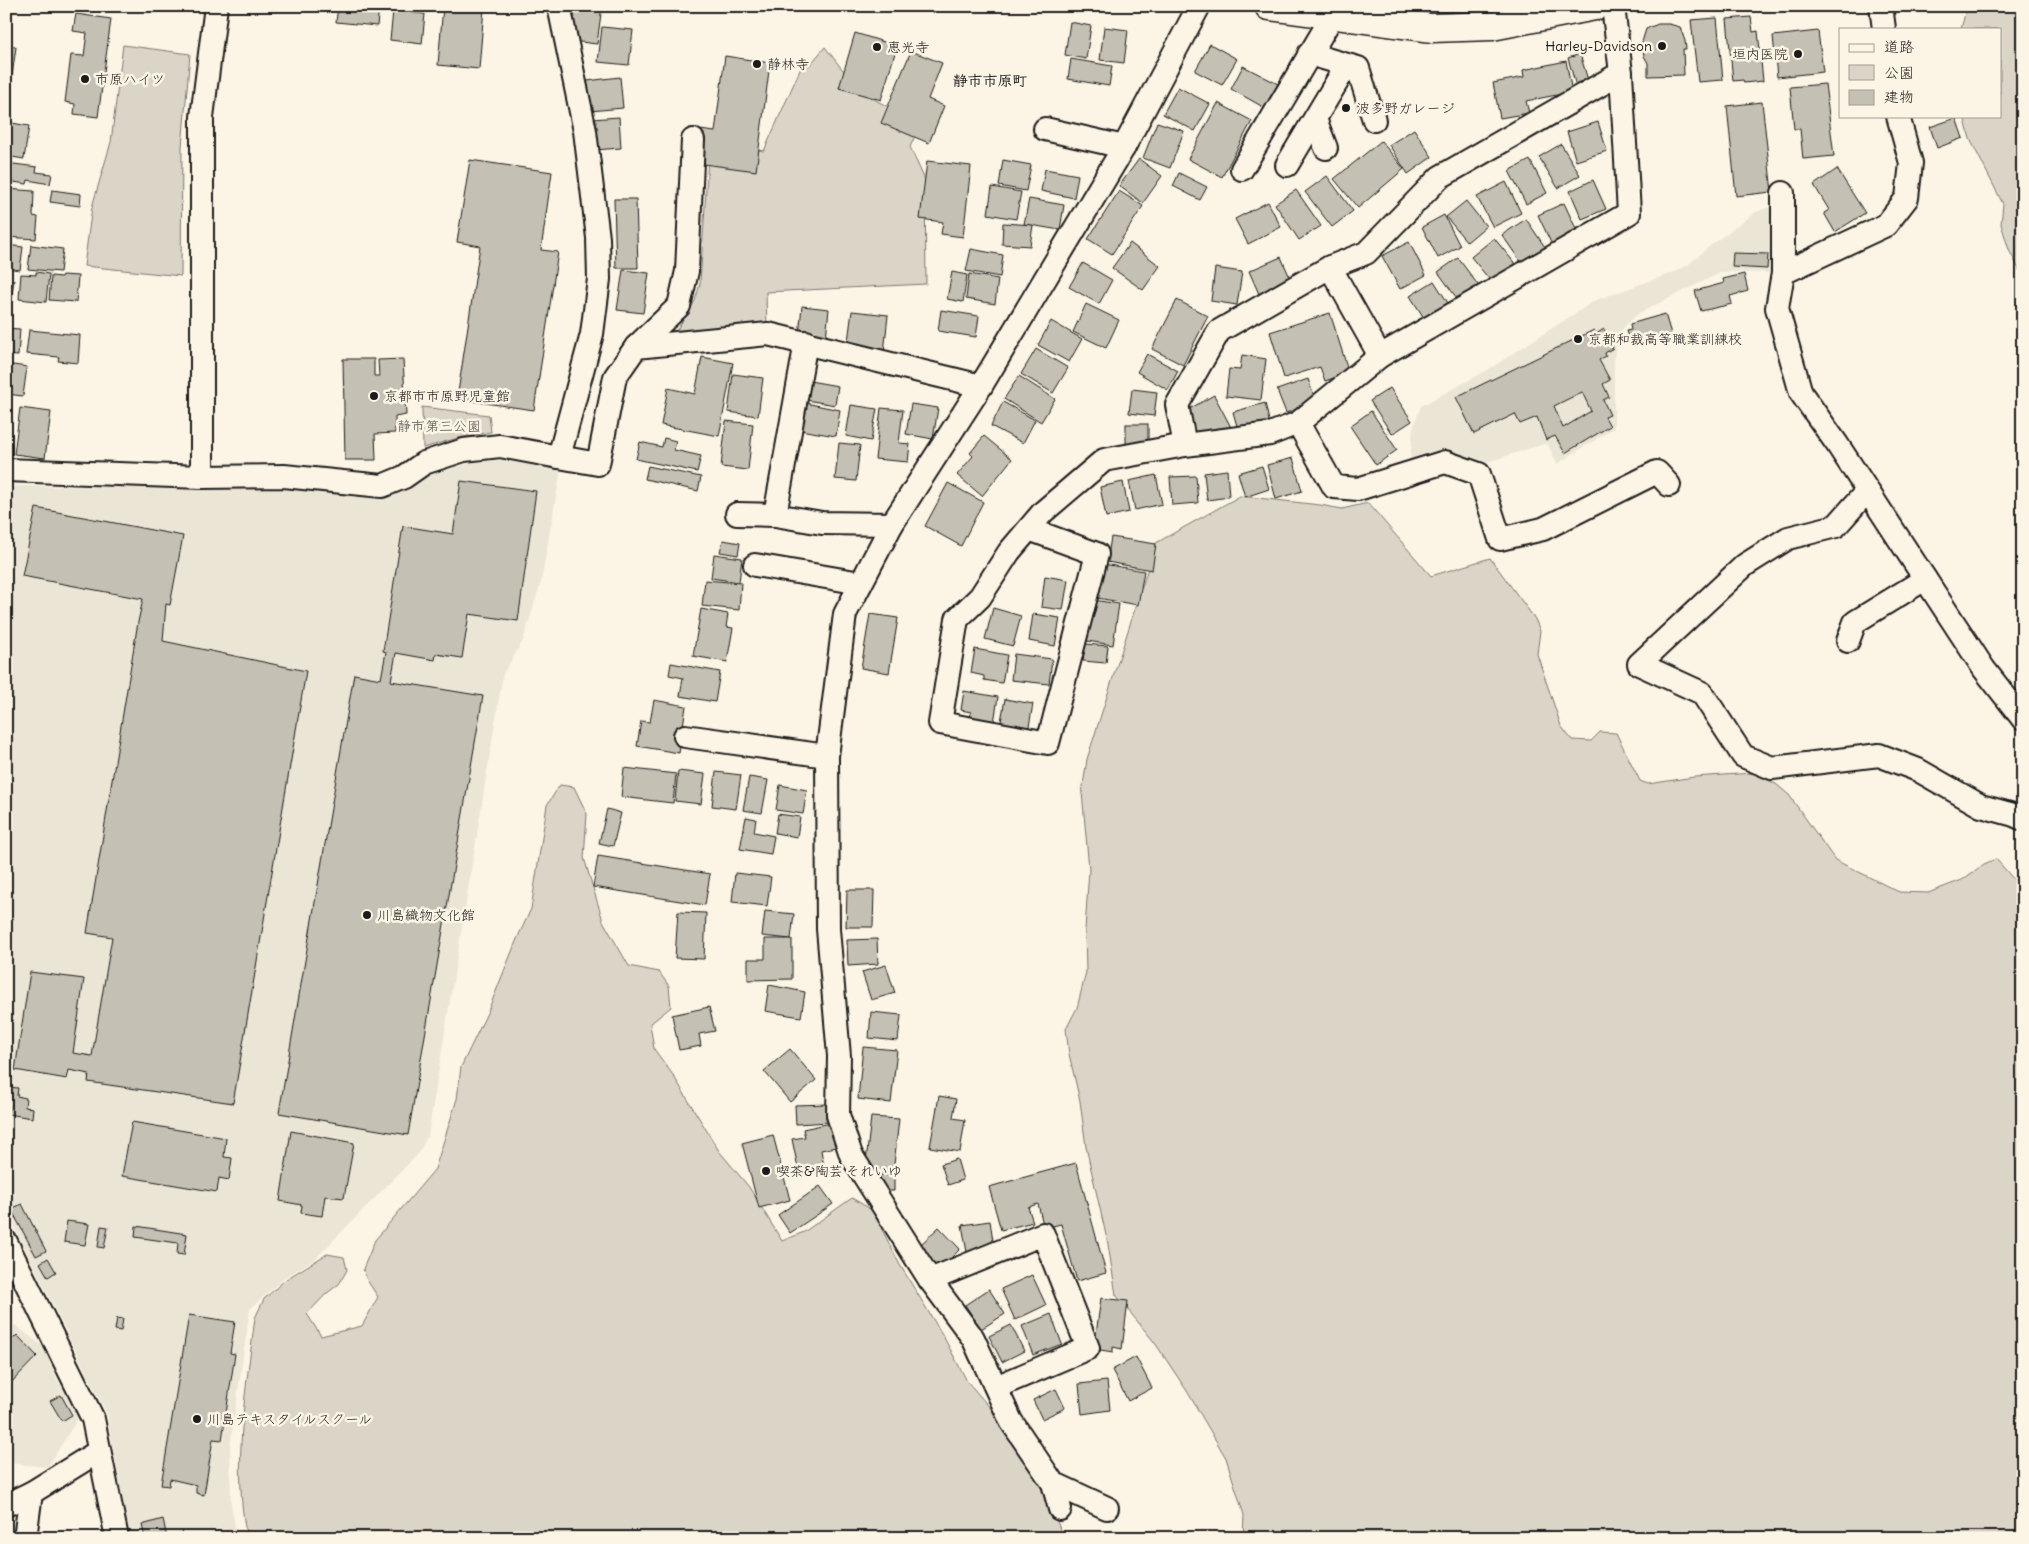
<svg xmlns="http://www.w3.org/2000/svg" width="2029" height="1544" viewBox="0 0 2029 1544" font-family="Delius,'Klee One',sans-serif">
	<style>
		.built { fill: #ebe5d6 }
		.green { fill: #dbd5c8; stroke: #7c7872 }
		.building { fill: #c4c0b3; stroke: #1c1c1c; fill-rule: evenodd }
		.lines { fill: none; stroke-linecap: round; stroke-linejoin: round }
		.minor-casing { stroke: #1c1c1c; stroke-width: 26 }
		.primary-casing { stroke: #1c1c1c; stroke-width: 31 }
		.minor { stroke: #fcf5e5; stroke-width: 22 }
		.primary { stroke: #fcf5e5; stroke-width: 28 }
		.poi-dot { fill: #1c1c1c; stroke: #fcf5e5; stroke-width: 2 }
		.labels { text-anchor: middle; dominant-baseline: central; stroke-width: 5; stroke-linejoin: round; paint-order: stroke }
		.poi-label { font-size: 14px; fill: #1c1c1c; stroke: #fcf5e5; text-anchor: start }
		.park-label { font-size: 14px; fill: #555450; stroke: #fcf5e5 }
		.neighbourhood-label { font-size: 15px; font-weight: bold; fill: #1c1c1c; stroke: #fcf5e5 }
	</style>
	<rect width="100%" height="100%" fill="#fcf5e5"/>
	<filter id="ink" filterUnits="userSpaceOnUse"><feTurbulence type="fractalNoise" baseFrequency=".02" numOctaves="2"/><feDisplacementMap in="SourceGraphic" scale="10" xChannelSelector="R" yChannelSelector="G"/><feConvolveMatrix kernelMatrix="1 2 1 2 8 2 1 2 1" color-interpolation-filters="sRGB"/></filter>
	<g filter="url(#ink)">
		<g class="built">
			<path d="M1770,207H1777L1774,273L1722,272L1639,313L1623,328L1616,346L1614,362V428L1557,464L1547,443L1487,462L1451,451L1417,462L1410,460L1413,428L1421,406L1486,371L1596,300L1675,272L1688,265L1711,245L1756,212Z"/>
			<path d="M504,460L525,461L561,469L541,582L523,641L503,674L428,1136L417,1155L314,1260L285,1277L250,1309L230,1447L231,1504L237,1538H129L107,1414L6,1210V486L256,488L422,478L441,470L481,461Z"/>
			<path d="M15,1325L44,1347L57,1379L79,1416L48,1467L6,1463V1333Z"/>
		</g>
		<g class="green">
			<path d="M1967,6H2023V277L2009,250L2001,224L2003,204L1970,139L1964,116H2000V29H1961Z"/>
			<path d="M123,45L190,54L182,147L181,276L84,266L92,207L111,142Z"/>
			<path d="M825,47L842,69L877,101L921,123L910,147L925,180L926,284L766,292L767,328L673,336L695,301L700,284L709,142L764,151L803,63L809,66Z"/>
			<path d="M422,407L489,415L491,432L458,438L423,448Z"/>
			<path d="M1240,496L1320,505L1342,509L1368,503L1431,576L1490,558L1535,619L1540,631L1537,654L1561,726L1572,740L1591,741L1600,732L1616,733L1640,781L1648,784L1694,777L1753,773L1776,784L1789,795L1835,860L1899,892L1928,893L1962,880L1984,864L1996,859L2023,890V1538H1243L1244,1515L1226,1458L1187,1391L1155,1343L1116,1295L1108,1244L1086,1147L1080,1101L1069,1054L1066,1029L1077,1008L1086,972L1085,930L1089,869L1082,792L1087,759L1156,543Z"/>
			<path d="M560,785L574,787L587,814L584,858L603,921L629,966L659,972L669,986L671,1007L650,1024L654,1049L673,1075L719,1151L749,1187L782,1241L804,1232L852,1198L872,1210L900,1265L942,1334L967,1381L1003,1423L1042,1478L1063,1538H247C232,1465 246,1390 255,1318L264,1299L286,1279L327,1254L344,1257L347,1270L339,1284L326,1294L307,1314L321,1336L362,1326L378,1297L367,1280L363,1269L375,1240L435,1169L457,1099L461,1067L488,1011L517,939L531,909L547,805Z"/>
		</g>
		<g class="building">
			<path d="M338,6H379L377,26L336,22Z"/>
			<path d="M443,6L484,8L479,69L438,65Z"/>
			<path d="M575,6H602L597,44L572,41Z"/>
			<path d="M1380,6H1455L1453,11H1420Z"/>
			<path d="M393,11L425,14L422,44L390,40Z"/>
			<path d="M76,14L111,19L98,117L74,114L75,104L65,102L71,55L84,56L87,33L73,31Z"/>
			<path d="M1751,17L1753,32L1758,31L1763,81L1744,83L1743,80L1733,81L1727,19Z"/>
			<path d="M1717,18L1723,80L1698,82L1691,20Z"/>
			<path d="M1070,22L1091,26L1086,59L1065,55Z"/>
			<path d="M1658,24H1669L1680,27L1685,41L1686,49H1683L1684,75L1648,76V63L1644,56L1642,42L1646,29Z"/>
			<path d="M602,27L633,30L629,65L598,62Z"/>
			<path d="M1104,27L1128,30L1124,63L1100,60Z"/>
			<path d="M1818,31L1823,72L1777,77L1773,36Z"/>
			<path d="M855,33L897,46L881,100L839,88Z"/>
			<path d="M1210,44L1237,59L1222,85L1195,71Z"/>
			<path d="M6,46L16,47L12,76L6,75Z"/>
			<path d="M911,51L942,63L928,99L944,106L929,143L881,123Z"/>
			<path d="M1580,54L1588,80L1575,83L1568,58Z"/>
			<path d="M725,56L770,63L756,171L696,163L700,130L715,132Z"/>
			<path d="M1071,59L1112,66L1109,86L1068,79Z"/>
			<path d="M1566,61L1572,92L1526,101L1529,113L1500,118L1493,83L1524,77L1523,70Z"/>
			<path d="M1243,66L1278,84L1265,108L1231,89Z"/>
			<path d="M620,77L623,108L590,111L587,81Z"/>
			<path d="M1825,84L1834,156L1803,159L1800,129H1794L1790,87Z"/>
			<path d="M1178,87L1210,104L1195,131L1163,114Z"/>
			<path d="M1762,102L1772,192L1736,196L1727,106Z"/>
			<path d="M1218,103L1252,121L1222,177L1188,159Z"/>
			<path d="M619,117L621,148L594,150L592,119Z"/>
			<path d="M1956,118L1963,138L1937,148L1930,127Z"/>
			<path d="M6,122L29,126L24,159L6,156Z"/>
			<path d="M1157,122L1184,131L1170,168L1143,158Z"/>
			<path d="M1598,122L1607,151L1576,161L1567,132Z"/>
			<path d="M1414,129L1432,157L1408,174L1389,145Z"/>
			<path d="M1381,141L1404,169L1358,208L1334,179Z"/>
			<path d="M1561,144L1580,175L1558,188L1539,157Z"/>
			<path d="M1139,159L1162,176L1143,203L1119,186Z"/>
			<path d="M470,160L552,172L541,250L558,252L534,410L457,399L480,246L457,242Z"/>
			<path d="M1003,160L1031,165L1026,191L999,186Z"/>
			<path d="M1530,160L1547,193L1526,204L1509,171Z"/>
			<path d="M927,161L971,166L963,237L941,234L943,222L920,219Z"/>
			<path d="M6,163L37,167L36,172L52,174L50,184L28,180L27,184L6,181Z"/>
			<path d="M1045,169L1078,175L1074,198L1041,191Z"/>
			<path d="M1837,169L1865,213L1835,232L1824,213L1829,210L1814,185Z"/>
			<path d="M1179,173L1207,187L1200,200L1173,186Z"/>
			<path d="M1327,176L1353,211L1332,227L1305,192Z"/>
			<path d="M1593,180L1606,209L1582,219L1570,191Z"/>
			<path d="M1506,182L1521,213L1493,227L1477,197Z"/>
			<path d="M992,187L1021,192L1016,219L988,214Z"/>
			<path d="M6,189L34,191L33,216L38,217L36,239L6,237Z"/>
			<path d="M52,190L81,194L80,206L50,202Z"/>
			<path d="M1296,190L1321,226L1299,240L1275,204Z"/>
			<path d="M1119,191L1143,206L1112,254L1088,239Z"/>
			<path d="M614,199H636L638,268H616Z"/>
			<path d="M1029,199L1064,205L1060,230L1024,224Z"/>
			<path d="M1466,201L1486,226L1467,242L1446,217Z"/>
			<path d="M1268,202L1281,227L1248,244L1235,219Z"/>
			<path d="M1564,203L1578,233L1552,245L1538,215Z"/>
			<path d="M1444,215L1460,246L1438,258L1422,227Z"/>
			<path d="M1526,219L1547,250L1523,265L1502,235Z"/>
			<path d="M1003,223L1033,225L1030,246L1002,244Z"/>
			<path d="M1494,238L1517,266L1494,285L1471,257Z"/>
			<path d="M1409,242L1426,275L1400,289L1382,256Z"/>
			<path d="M1130,243L1160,266L1143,290L1112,268Z"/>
			<path d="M6,245L23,247L20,270L6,268Z"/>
			<path d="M31,245L63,249L60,272L28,269Z"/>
			<path d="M971,249L1003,255L1000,277L966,271Z"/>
			<path d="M1733,253L1768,254L1767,269L1732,267Z"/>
			<path d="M1281,257L1291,280L1259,294L1249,271Z"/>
			<path d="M1458,258L1481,289L1461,304L1438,272Z"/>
			<path d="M1083,263L1112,280L1099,304L1069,287Z"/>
			<path d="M1215,268L1242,272L1237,305L1211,301Z"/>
			<path d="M623,270L649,273L643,313L617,310Z"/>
			<path d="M36,272L49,274L46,302L19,299L21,274L36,275Z"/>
			<path d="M952,272L967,275L963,302L947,299Z"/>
			<path d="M969,274L998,279L995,304L966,299Z"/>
			<path d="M1744,274L1748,291L1730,296L1732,304L1701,311L1695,291L1724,283L1723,279Z"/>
			<path d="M62,275L78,276L76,302L49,300L51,276L61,277Z"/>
			<path d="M6,279L14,280L11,300H6Z"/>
			<path d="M1434,281L1450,306L1426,321L1410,296Z"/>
			<path d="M1177,300L1208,316L1183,365L1152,349Z"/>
			<path d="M1086,304L1119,320L1106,348L1073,332Z"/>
			<path d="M802,306L829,309L826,338L799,335Z"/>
			<path d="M941,310L979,316L976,337L938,331Z"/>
			<path d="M852,311L888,315L884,353L847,349Z"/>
			<path d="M1330,313L1349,373L1325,381L1320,367L1284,378L1270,332Z"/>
			<path d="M1665,314L1671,334L1631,345L1626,331L1631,330L1630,324Z"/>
			<path d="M1051,321L1082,339L1069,362L1038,345Z"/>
			<path d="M6,328L20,329L18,356L6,355Z"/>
			<path d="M1604,329L1613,348L1605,353L1606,356L1599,360L1610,380L1603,384L1609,397L1603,400L1610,415L1605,417L1610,426L1565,453L1555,436L1546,440L1537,417L1520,424L1515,414L1474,434L1456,397L1594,330L1596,334ZM1582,392L1591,411L1563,428L1554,406Z"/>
			<path d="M29,330L80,335L78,363L58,361L59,357L26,354Z"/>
			<path d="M1036,349L1068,368L1053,393L1021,374Z"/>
			<path d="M1147,354L1178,371L1168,390L1137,372Z"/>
			<path d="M1242,355L1266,359L1261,400L1226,396L1229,369L1240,370Z"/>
			<path d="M702,357L733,363L719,436L661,425L668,388L695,394Z"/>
			<path d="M343,359H374V376H379L378,360L403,359L406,415L395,417V433L375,434L376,460H345Z"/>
			<path d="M6,364L27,367L23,396L6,394Z"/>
			<path d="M733,374L763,378L758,416L728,412Z"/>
			<path d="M1019,376L1055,399L1041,422L1004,399Z"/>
			<path d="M1308,379L1316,402L1286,413L1277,390Z"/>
			<path d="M804,380L838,386L835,405L801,399Z"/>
			<path d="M1390,388L1412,421L1392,434L1370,401Z"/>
			<path d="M1132,389L1157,392L1154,416L1129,413Z"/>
			<path d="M1214,395L1233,431L1198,439L1184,412Z"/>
			<path d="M1003,402L1035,420L1023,443L991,426Z"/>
			<path d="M805,403L840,410L836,436L800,430Z"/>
			<path d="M1265,403L1270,425L1239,433L1233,412Z"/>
			<path d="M911,404L938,408L933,439L906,434Z"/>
			<path d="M851,405L877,409L871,441L846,436Z"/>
			<path d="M20,408L51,412L45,458L14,454Z"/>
			<path d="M881,408L903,410L899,443L910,444L908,462L875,459Z"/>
			<path d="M1371,411L1397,450L1376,465L1350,426Z"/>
			<path d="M726,421L753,424L748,470L721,467Z"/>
			<rect x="1126" y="424" width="22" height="23"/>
			<path d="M984,436L1012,459L982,496L957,475L973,456L970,453Z"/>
			<path d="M664,438L676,441L674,450L701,456L697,472L636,459L640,442L662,447Z"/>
			<path d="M839,443L860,445L856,481L835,479Z"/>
			<path d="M1293,458L1302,491L1276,499L1267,465Z"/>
			<path d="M648,466L701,477L698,491L645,479Z"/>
			<path d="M1262,466L1269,489L1245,497L1238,473Z"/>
			<path d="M1227,470L1229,497L1207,500L1204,473Z"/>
			<path d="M1156,475L1162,504L1135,510L1129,481Z"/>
			<path d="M1196,476L1198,503L1172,505L1170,477Z"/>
			<path d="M461,481L536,491L518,621L469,614L462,658L436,654L435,660L396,653L391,681L483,696L408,1135L279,1113L354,674L381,679L386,652L383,651L403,526L453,534Z"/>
			<path d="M1123,482L1129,512L1106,517L1100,487Z"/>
			<path d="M948,483L983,502L961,546L925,526Z"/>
			<path d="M36,508L183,536L170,605L166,604L163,641L306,671L233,1103L88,1082L89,1074L69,1070L67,1079L15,1070L30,972L84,979L73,1053L92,1056L112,937L87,933L138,622L143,599L22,576Z"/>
			<path d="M1111,537L1156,544L1152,570L1107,562Z"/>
			<path d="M723,540L740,543L738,555L720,552Z"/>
			<path d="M714,554L742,558L739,582L711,578Z"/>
			<path d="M1103,564L1144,571L1138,605L1097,598Z"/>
			<path d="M1045,576L1068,580L1063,610L1041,607Z"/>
			<path d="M705,580L741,583L739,610L702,606Z"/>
			<path d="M1093,600L1119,604L1113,645L1087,641Z"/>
			<path d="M993,608L1021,616L1013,646L985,639Z"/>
			<path d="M701,609L728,614L726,627L733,628L727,662L693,656Z"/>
			<path d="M870,614L898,618L889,673L861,668Z"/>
			<path d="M1033,614L1060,618L1055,646L1029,641Z"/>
			<path d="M1085,644L1108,646L1106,663L1083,661Z"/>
			<path d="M975,649L1007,655L1002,683L984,680V676L971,673Z"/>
			<path d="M1014,654L1052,659L1049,684L1011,680Z"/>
			<path d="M671,663L720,672L715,702L680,696L683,678L669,675Z"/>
			<path d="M964,691L998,697L993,729L969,724L971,712L961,710Z"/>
			<path d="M1005,699L1033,704L1028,732L1000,727Z"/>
			<path d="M654,700L686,706L679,753L637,746L641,721L650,722Z"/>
			<path d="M624,768L676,774L673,803L621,797Z"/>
			<path d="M678,771L705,774L701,804L675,801Z"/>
			<path d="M716,772L741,775L736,809L712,806Z"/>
			<path d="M749,777L768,780L762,813L743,810Z"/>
			<path d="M780,785L807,790L803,814L776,810Z"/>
			<path d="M607,809L621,813L613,846L599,843Z"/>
			<path d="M778,814L800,817L797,837L775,833Z"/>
			<path d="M746,817L756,819L754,832L774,836L771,854L740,849Z"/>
			<path d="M598,856L710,874L705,905L593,887Z"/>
			<path d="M735,873L771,877L767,906L732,902Z"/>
			<path d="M847,890H874L873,927H846Z"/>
			<path d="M765,911L794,914L791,939L762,936Z"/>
			<path d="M678,912L706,913L704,959L675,958Z"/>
			<path d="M765,939H792V979L748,980V959H765Z"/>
			<path d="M877,939L878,964L848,966L847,940Z"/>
			<path d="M886,965L895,993L871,1000L862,972Z"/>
			<path d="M769,985L805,992L801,1017L765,1011Z"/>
			<path d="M709,1007L715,1031L699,1034L701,1046L679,1050L672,1015Z"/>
			<path d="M871,1012L901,1015L898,1041L869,1038Z"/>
			<path d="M863,1047L897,1050L891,1103L858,1099Z"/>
			<path d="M790,1049L816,1080L790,1102L764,1071Z"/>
			<path d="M6,1061L12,1062L9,1087L18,1088L17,1096L26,1098L25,1107L33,1108L32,1118L8,1114L10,1106L6,1105Z"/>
			<path d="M939,1096L956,1099L953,1118L965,1120L960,1152L930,1147Z"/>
			<path d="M828,1104L829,1122L796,1124L795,1105Z"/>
			<path d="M871,1117L899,1119L893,1174L865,1171Z"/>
			<path d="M132,1122L226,1138L224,1157L232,1158L229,1180L219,1178L217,1192L122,1176Z"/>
			<path d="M831,1123L836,1147L821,1150L824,1167L799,1173L792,1139L805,1137L803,1129Z"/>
			<path d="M291,1131L354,1143L344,1198L325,1196L322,1216L301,1213L302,1205L280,1201Z"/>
			<path d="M773,1135L790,1200L759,1208L742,1143Z"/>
			<path d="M957,1159L963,1180L948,1185L941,1164Z"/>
			<path d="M1076,1163L1106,1273L1077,1281L1061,1224L1044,1228L1038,1204L1028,1207L1033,1222L1001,1230L989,1187Z"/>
			<path d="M878,1175H894V1191H879Z"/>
			<path d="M820,1186L833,1204L790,1233L778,1215Z"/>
			<path d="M22,1204L46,1251L36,1256L11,1209Z"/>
			<path d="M67,1221L89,1224L85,1245L64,1242Z"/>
			<path d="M990,1221L994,1247L967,1252L962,1225Z"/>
			<path d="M101,1226L108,1227L104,1248L98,1247Z"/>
			<path d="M136,1226L187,1234L184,1255L177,1254L178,1243L135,1237Z"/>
			<path d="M939,1227L960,1249L939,1270L918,1247Z"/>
			<path d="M48,1258L56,1272L48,1277L40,1263Z"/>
			<path d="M1032,1275L1046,1305L1015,1320L1001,1289Z"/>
			<path d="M989,1289L1005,1314L981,1329L965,1305Z"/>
			<path d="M1101,1298L1128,1301L1122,1349L1113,1347V1352L1094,1349Z"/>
			<path d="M1051,1314L1062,1344L1033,1355L1022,1326Z"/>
			<path d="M189,1315L235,1322L230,1353L235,1354L222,1440L213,1439L204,1495L196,1493V1485L170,1479L169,1486L161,1485Z"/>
			<path d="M117,1318L123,1319L121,1331L115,1330Z"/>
			<path d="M1011,1325L1024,1351L1002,1362L989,1336Z"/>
			<path d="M17,1335L37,1356L8,1386L6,1346Z"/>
			<path d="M1136,1357L1152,1388L1128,1401L1112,1370Z"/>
			<path d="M1107,1381L1110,1410L1082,1414L1079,1384Z"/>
			<path d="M1056,1389L1065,1408L1042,1419L1033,1400Z"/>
			<path d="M61,1395L72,1415L62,1421L50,1401Z"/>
			<path d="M163,1519L167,1538H145L142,1525Z"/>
		</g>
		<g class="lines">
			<g class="minor-casing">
				<g id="minor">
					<path d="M1881,6L1884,29"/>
					<path d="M1309,54L1358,68L1374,120"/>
					<path d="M1898,116L1911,163L1907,198L1886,225L1783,273L1777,308L1801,393L1837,444L1984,669L2023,719"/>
					<path d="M1315,119L1326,148"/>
					<path d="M1045,129L1124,147"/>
					<path d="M1287,165L1347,65"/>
					<path d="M1242,169L1333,15"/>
					<path d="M1330,267L1380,356"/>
					<path d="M1783,273V193"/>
					<path d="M806,342L775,515L822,523L892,524"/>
					<path d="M636,347L768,334L981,386"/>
					<path d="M1298,423L1334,487L1358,489L1445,462L1479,474L1500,539L1543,529L1657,472L1669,485"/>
					<path d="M1185,445L1177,405L1219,331L1330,267L1366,253L1440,177L1621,73"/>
					<path d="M559,457L598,464L615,377L636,347L679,306L687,271L693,140"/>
					<path d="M6,470L202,477L284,476L382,486L404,477L424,463L464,450L500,446L559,457L592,334L599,279L598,238L585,131L559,6"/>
					<path d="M202,477V117L216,6"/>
					<path d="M1867,491L1836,526L1788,538L1745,565L1639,664L1702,693L1743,756L1772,768L1879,755L1918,770L1981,806L2014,815L2023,819"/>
					<path d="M737,514L775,515"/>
					<path d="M1029,529L1097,554L1048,743L940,723L957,619L980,597L1009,552L1043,512L1104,460L1185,445L1270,434L1298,423L1380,356L1629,213L1621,73L1613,6"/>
					<path d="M755,565L861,583"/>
					<path d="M1848,641L1855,622L1925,579"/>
					<path d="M685,736L827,756"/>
					<path d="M6,1242L93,1419L117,1538"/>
					<path d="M930,1280L1043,1234L1088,1348L996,1387"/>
					<path d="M1053,1483L1107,1508"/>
					<path d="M6,1505L31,1493"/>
					<path d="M1060,1509L1053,1483L1011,1421L973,1338L930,1280L851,1155L838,1115L839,1056L828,929L827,756L845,614L892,524L981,386L1124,147L1199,6"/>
					<path d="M25,1538L31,1493L99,1451"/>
				</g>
			</g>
			<g class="primary-casing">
				<path id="primary" d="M1269,6L1431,28L1492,26L1595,6"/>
			</g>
			<use href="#minor" class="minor"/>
			<use href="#primary" class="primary"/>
		</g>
	</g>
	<g class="poi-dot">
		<circle cx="1662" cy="46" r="5"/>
		<circle cx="877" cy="47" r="5"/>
		<circle cx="1798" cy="54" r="5"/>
		<circle cx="757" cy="64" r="5"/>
		<circle cx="85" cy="79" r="5"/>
		<circle cx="1346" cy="108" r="5"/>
		<circle cx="1578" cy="339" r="5"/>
		<circle cx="374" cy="396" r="5"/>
		<circle cx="367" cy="915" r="5"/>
		<circle cx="766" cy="1171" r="5"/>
		<circle cx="197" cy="1419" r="5"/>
	</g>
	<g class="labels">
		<g class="poi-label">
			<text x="1652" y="46" text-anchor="end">Harley-Davidson</text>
			<text x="887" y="47">恵光寺</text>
			<text x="1788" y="54" text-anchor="end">垣内医院</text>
			<text x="767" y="64">静林寺</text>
			<text x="95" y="79">市原ハイツ</text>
			<text x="1356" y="108">波多野ガレージ</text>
			<text x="1588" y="339">京都和裁高等職業訓練校</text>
			<text x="384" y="396">京都市市原野児童館</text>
			<text x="377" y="915">川島織物文化館</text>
			<text x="776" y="1171">喫茶&amp;陶芸 それいゆ</text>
			<text x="207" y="1419">川島テキスタイルスクール</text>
		</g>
		<g class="park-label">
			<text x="439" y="426">静市第三公園</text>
		</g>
		<g class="neighbourhood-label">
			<text x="990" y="80">静市市原町</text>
		</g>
	</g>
	<rect width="2029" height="1544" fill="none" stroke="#fcf5e5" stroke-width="25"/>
	<rect x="12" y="12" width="2004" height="1519" fill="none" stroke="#1c1c1c" stroke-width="2" filter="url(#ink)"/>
	<rect x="1839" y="28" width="162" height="90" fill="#fcf5e5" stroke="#a29e95"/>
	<rect x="1849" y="44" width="25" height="8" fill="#fcf5e5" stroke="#a29e95"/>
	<text x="1884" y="52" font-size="15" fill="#1c1c1c">道路</text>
	<rect x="1849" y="65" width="25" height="15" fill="#dbd5c8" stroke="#a29e95"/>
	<text x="1884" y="78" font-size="15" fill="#1c1c1c">公園</text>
	<rect x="1849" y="90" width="25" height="15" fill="#c4c0b3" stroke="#a29e95"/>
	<text x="1884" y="102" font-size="15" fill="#1c1c1c">建物</text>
</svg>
